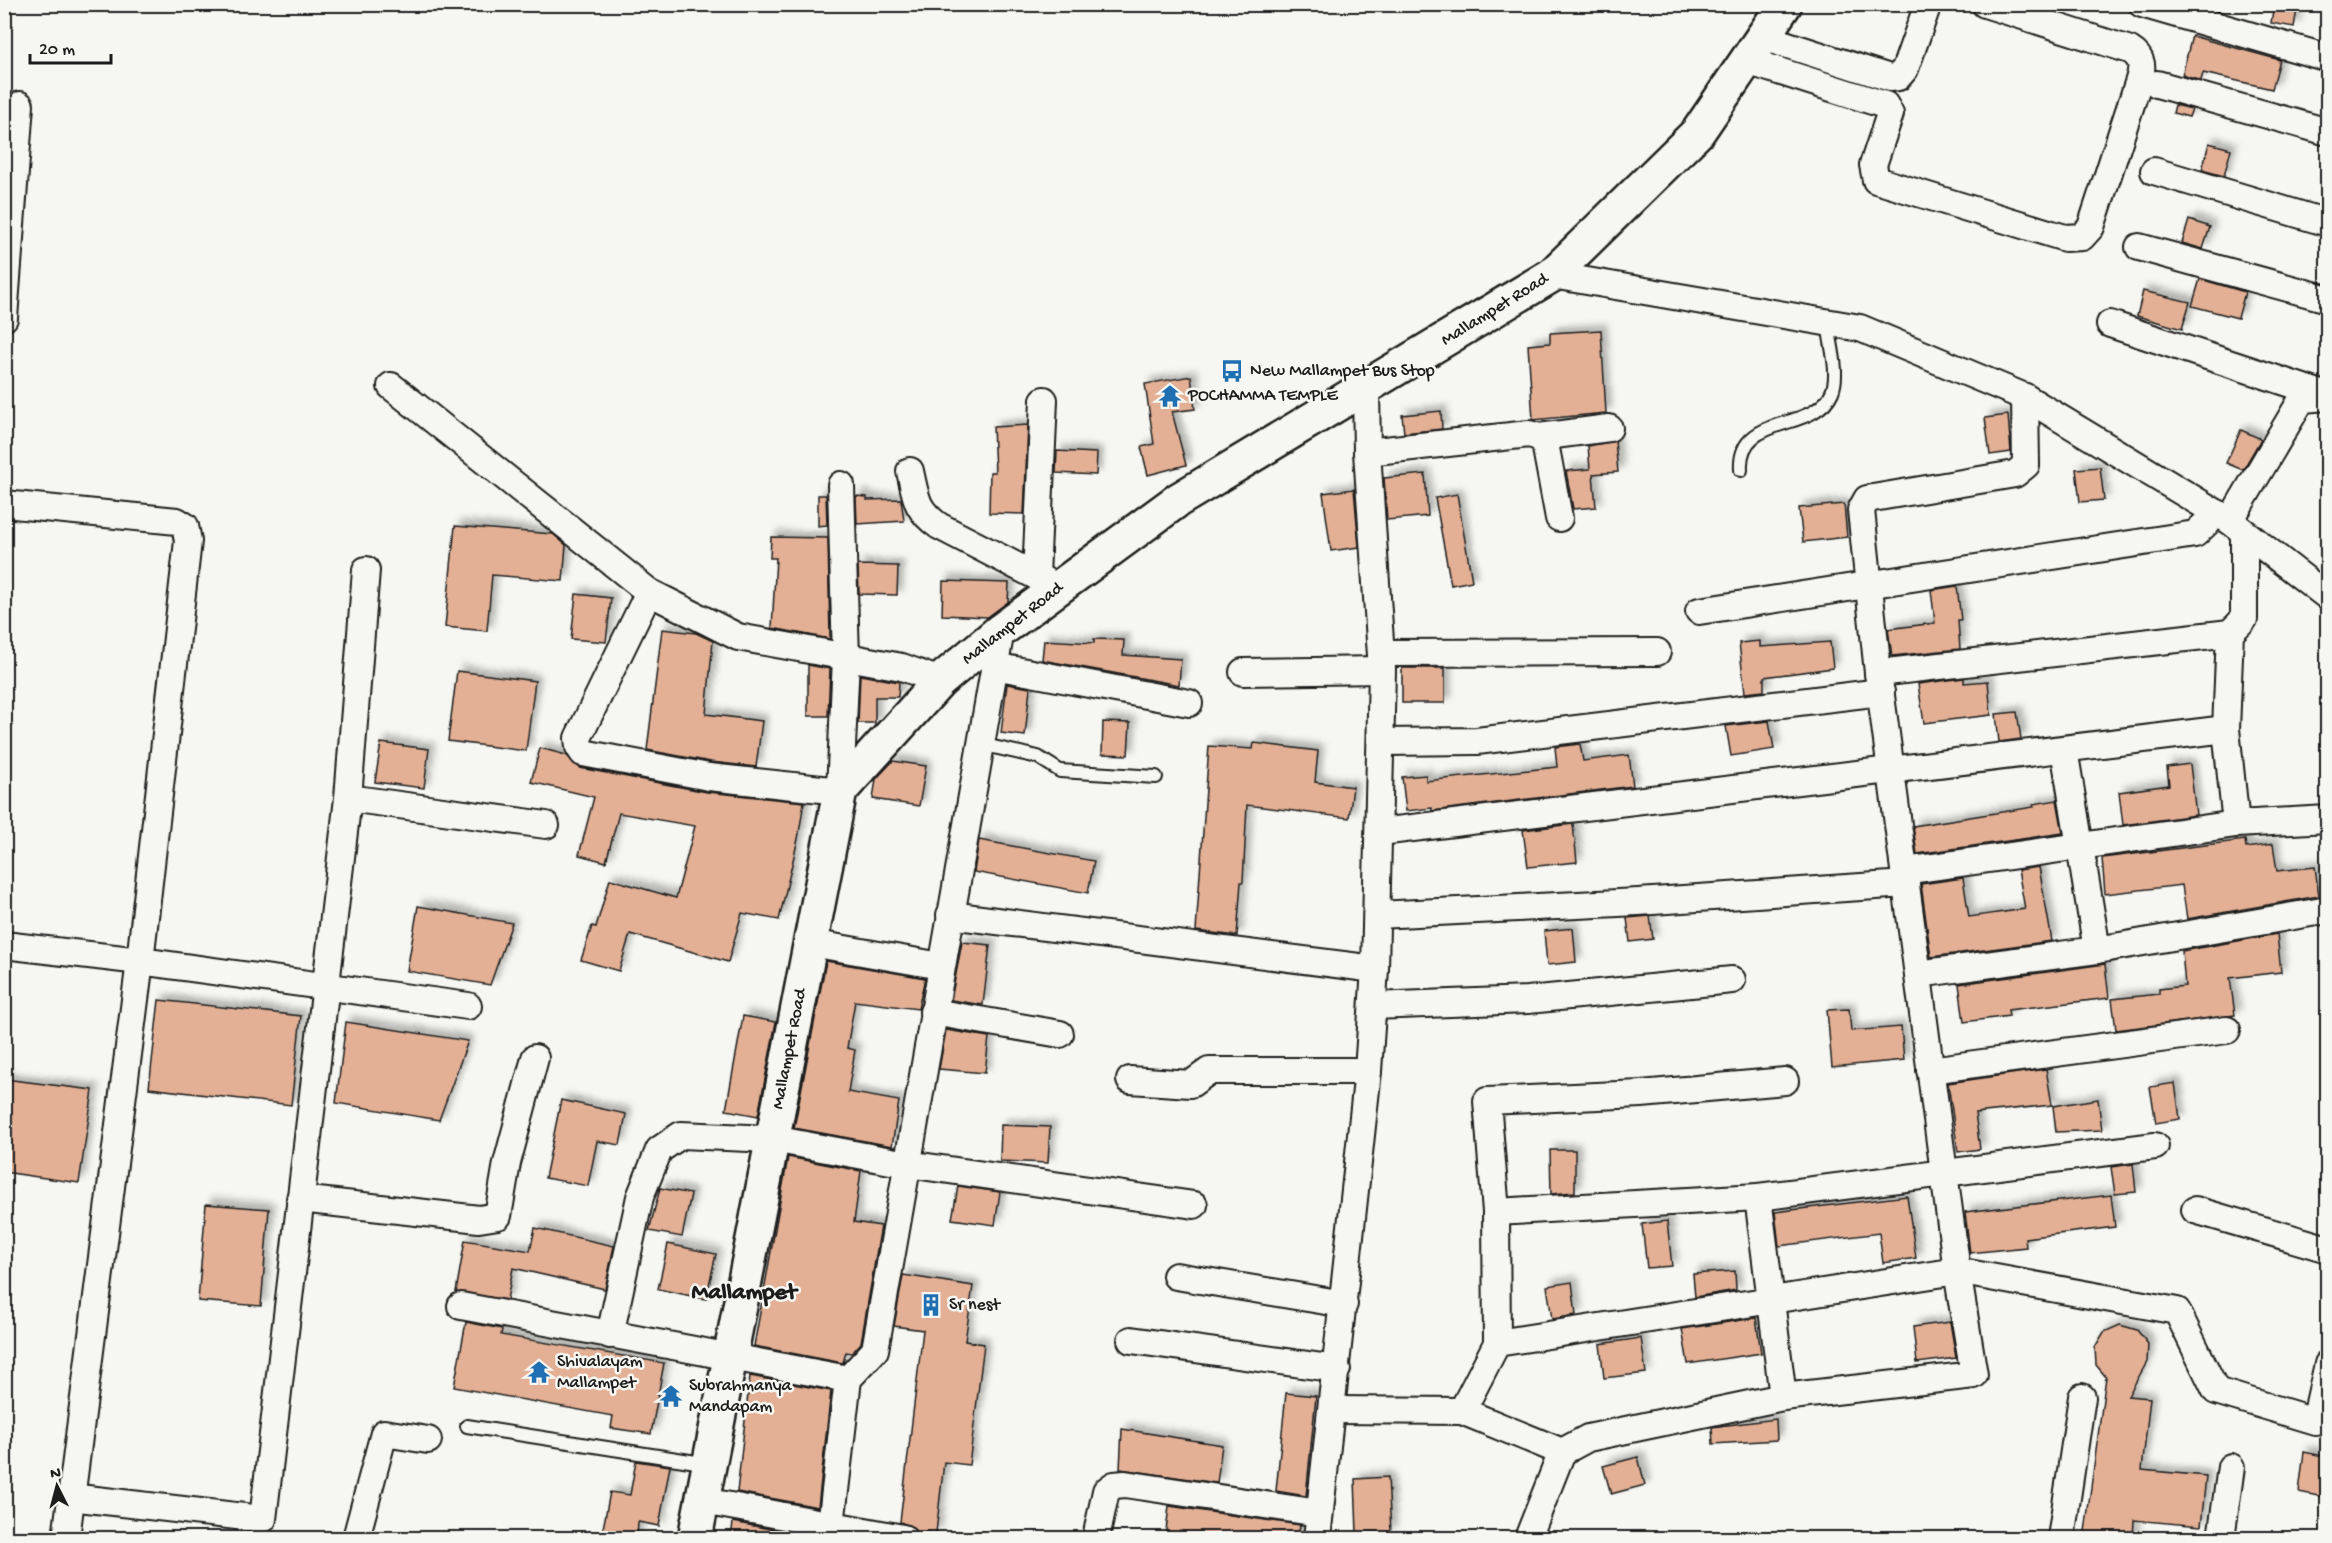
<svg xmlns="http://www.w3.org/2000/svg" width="2332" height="1543" viewBox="0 0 2332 1543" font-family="'Gochi Hand',sans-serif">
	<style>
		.building { fill: #e3b095; stroke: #1c1c1c; stroke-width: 1.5; filter: url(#shadow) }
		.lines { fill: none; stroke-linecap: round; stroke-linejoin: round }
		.service-casing { stroke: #1c1c1c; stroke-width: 16 }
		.minor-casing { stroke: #1c1c1c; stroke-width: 30 }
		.secondary-casing { stroke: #1c1c1c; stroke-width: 38 }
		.service { stroke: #f6f6f2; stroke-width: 12 }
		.minor { stroke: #f6f6f2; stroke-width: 26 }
		.secondary { stroke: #f6f6f2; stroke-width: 33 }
		.labels { text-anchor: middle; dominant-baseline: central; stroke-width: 5; stroke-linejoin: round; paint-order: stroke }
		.street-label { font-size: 18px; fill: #1c1c1c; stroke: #f6f6f2 }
		.poi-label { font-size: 18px; fill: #1c1c1c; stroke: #f6f6f2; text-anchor: start }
		.district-label { font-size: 24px; font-weight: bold; fill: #1c1c1c; stroke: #f6f6f2 }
	</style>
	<defs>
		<filter id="shadow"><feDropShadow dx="5.5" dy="-5.5" stdDeviation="3" flood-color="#0004"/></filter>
	</defs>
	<rect width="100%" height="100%" fill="#f6f6f2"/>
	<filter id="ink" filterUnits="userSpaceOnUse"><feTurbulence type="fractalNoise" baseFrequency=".0167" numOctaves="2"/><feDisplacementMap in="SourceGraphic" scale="12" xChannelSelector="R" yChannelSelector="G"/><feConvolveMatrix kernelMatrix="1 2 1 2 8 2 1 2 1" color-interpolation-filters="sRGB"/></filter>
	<g filter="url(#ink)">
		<g class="building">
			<path d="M2274,4H2298L2294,27L2271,23Z"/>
			<path d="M2192,36L2280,60L2272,89L2203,73L2201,81L2182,75Z"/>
			<path d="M2175,105L2192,109L2189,117L2173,113Z"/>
			<path d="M2209,143L2231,149L2224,176L2202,170Z"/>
			<path d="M2189,220L2210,227L2203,249L2182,243Z"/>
			<path d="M2200,279L2245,292L2238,318L2192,306Z"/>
			<path d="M2143,291L2190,302L2182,329L2137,316Z"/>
			<path d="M1601,330L1606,413L1533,420L1528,345L1550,343V333Z"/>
			<path d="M1191,376L1195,409L1172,412L1186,465L1148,475L1141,447L1154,444L1145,384Z"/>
			<path d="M1441,411L1442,429L1404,433L1402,415Z"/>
			<path d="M2008,415L2011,452L1990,455L1985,418Z"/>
			<path d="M1028,425L1024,514L989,513L990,472H995L993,427Z"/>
			<path d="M2241,430L2261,439L2243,470L2226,463Z"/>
			<path d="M1615,441L1618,472L1593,474L1596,507L1573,509L1566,471L1590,469L1588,446Z"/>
			<path d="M1057,451L1097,453L1096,475L1056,473Z"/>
			<path d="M2100,467L2104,500L2080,502L2076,469Z"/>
			<path d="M1425,474L1428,516L1387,520L1384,478Z"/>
			<path d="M1354,489L1359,547L1331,551L1323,493Z"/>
			<path d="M1457,494L1472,581L1451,585L1435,498Z"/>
			<path d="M818,495H826L827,525L818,526Z"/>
			<path d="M856,496L867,497V500L901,499L904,521L857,524Z"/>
			<path d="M1844,504L1847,537L1803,542L1799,508Z"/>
			<path d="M455,526L553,534L566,545L563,581L492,575L487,631L445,627Z"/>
			<path d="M771,537L828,538L830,639L772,628L776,558H770Z"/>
			<path d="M858,565L898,566L897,595L859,594Z"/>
			<path d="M943,581L1009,583L1008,602L988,617L942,615Z"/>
			<path d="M1957,586L1961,620H1958L1960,649L1892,656L1888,629L1935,623L1931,590Z"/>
			<path d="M576,594L611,598L606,642L571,639Z"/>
			<path d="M662,629L696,633L713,641L706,714L762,721L756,767L711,762L647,750Z"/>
			<path d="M1094,639L1124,640L1123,655L1181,659L1179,685L1042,660L1044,640L1094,643Z"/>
			<path d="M1760,641V647L1830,642L1833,668L1764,677V691L1745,693L1739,643Z"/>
			<path d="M808,665L830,669L828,716H808Z"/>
			<rect x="1402" y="668" width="43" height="35"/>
			<path d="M457,671L535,681L526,751L448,741Z"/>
			<path d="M860,675L899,682L898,697H875V723H858Z"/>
			<path d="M1964,678V683L1988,681L1991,715L1924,723L1918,684Z"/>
			<path d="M1007,684L1030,688L1025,736L1001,733Z"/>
			<path d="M2017,712L2021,739L1999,742L1996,714Z"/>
			<path d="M1769,721L1774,749L1731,756L1726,726Z"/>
			<path d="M1103,722L1130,723L1128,755L1102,754Z"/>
			<path d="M381,743L429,749L424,788L375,782Z"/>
			<path d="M1254,743L1318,751L1315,782L1353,787L1349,818L1247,805L1243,882H1241L1237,936L1196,931L1209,746L1253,749Z"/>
			<path d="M1580,744L1583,761L1629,755L1633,786L1432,811V808L1406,811L1402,777L1426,775V781L1557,767L1555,747Z"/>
			<path d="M540,748L566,755L580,768L707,792L804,802L798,839L779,920L742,913L728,962L630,934L619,971L581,960L592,926L596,927L610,879L676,898L695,826L619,813L606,862L579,855L594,797L531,782Z"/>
			<path d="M893,761L926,766L919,806L873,799L876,779Z"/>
			<path d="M2190,764L2196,815L2123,825L2119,792L2169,785L2167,767Z"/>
			<path d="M2057,800L2063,833L1917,854L1913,826L2034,807L2033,804Z"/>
			<path d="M1573,824L1577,862L1528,867L1523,830Z"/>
			<path d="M979,840L1094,861L1088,893L974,872Z"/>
			<path d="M2245,840L2246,848L2273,844L2277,871L2315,867L2319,896L2187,919L2182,885L2105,894L2102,858Z"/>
			<path d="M2039,867L2052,941L1931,957L1921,884L1963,878L1969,917L2025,909L2018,870Z"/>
			<path d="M418,906L512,923L490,985L407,971Z"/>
			<path d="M1650,916L1653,939L1630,942L1627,918Z"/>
			<path d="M1573,928L1576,962L1547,965L1544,931Z"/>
			<path d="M2277,934L2281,972L2230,978L2235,1015L2116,1030L2112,999L2159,994V989L2185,986L2182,951Z"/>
			<path d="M962,942L990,945L983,1005L951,1000Z"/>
			<path d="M826,961L925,978L918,1009L855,1001L847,1048L855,1050L848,1092L899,1101L892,1146L794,1128Z"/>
			<path d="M2105,964L2109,998L2008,1010L2009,1016L1964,1022L1959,984Z"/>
			<path d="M159,1000L301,1016L291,1105L149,1088Z"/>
			<path d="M1849,1009L1851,1031L1901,1027L1904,1060L1832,1067L1827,1010Z"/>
			<path d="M743,1016L776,1022L758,1116L726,1110Z"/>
			<path d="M346,1022L468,1041L439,1120L336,1103Z"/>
			<path d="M946,1030L989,1037L985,1073L939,1069Z"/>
			<path d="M2046,1069L2052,1105L1975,1113L1980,1149L1958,1152L1948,1083Z"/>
			<path d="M4,1079L93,1090L79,1183L4,1172Z"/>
			<path d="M2175,1083L2180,1119L2156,1123L2150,1087Z"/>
			<path d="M2098,1099L2102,1130L2056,1132L2053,1106Z"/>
			<path d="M561,1100L626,1114L620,1145L597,1141L588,1186L545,1178Z"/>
			<path d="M1001,1125L1050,1127L1048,1163L1000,1161Z"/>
			<path d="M1550,1150H1575V1192L1551,1194Z"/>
			<path d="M788,1157L861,1171L854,1222L881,1226L861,1343L852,1353L846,1352L843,1363L754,1346Z"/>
			<path d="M2133,1164L2136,1192L2115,1194L2111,1167Z"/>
			<path d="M958,1186L1000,1192L995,1225L952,1219Z"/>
			<path d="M660,1188L691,1194L682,1237L649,1231Z"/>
			<path d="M2111,1195L2115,1227L2025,1238L2026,1247L1970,1253L1965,1212Z"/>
			<path d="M1907,1196L1916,1258L1883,1263L1879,1233L1779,1246L1775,1212Z"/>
			<path d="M206,1204L269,1209L261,1306L198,1301Z"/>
			<path d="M1667,1221L1672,1266L1647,1268L1642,1224Z"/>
			<path d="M535,1228L614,1246L605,1289L513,1268L507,1300L456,1292L465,1240L530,1251Z"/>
			<path d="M668,1244L716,1254L706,1299L658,1289Z"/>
			<path d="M1735,1271L1736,1290L1695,1297L1693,1274Z"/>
			<path d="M903,1275L973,1286L965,1341L984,1344L969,1465L944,1462L936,1533L926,1532V1539H918L913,1527L900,1522L923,1330L894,1326Z"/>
			<path d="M1572,1282L1576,1315L1552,1319L1547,1286Z"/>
			<path d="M1756,1318L1761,1353L1688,1364L1682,1329Z"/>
			<path d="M466,1322L502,1329L501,1335L664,1363L651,1434L611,1428L613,1416L454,1387Z"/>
			<path d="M1950,1322L1956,1358L1917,1363L1913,1327Z"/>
			<path d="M2120,1325L2137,1330L2148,1344L2147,1362L2128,1396L2150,1398L2142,1470L2206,1476L2201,1526L2134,1520L2133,1539H2084L2106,1377L2096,1365L2095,1347L2104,1332Z"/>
			<path d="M1641,1338L1646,1373L1604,1378L1600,1344Z"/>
			<path d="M750,1376L831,1391L818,1507L737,1492Z"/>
			<path d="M1286,1393L1316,1396L1306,1496L1276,1491Z"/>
			<path d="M1776,1419L1777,1440L1713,1444L1712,1427Z"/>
			<path d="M1122,1429L1222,1445L1217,1483L1120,1469Z"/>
			<path d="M2304,1452L2328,1457V1498L2299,1492Z"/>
			<path d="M1638,1457L1645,1485L1611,1494L1603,1466Z"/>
			<path d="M636,1461L670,1466L659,1526L638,1522L637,1539H601L610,1492L630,1495Z"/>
			<path d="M1388,1477L1391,1532L1357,1533L1355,1479Z"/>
			<path d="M1169,1506L1300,1525L1298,1539H1165Z"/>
			<path d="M733,1522L823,1539H731Z"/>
		</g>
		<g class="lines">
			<g class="service-casing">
				<g id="service">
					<path d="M1741,470C1737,412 1814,434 1832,392C1840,373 1830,343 1828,323"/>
					<path d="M980,744L1038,757L1060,771L1156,777"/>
					<path d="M467,1426L709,1464"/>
				</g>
			</g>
			<g class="minor-casing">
				<g id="minor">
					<path d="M2142,4L2328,58"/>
					<path d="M1763,37L1890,78L1898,77L1905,69L1928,4"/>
					<path d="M1747,61L1885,105L1890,114L1873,165L1876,180L2065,238L2082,237L2091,227L2139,80C2143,67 2143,58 2130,50L1985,4"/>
					<path d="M2157,84L2328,132"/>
					<path d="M2154,171L2328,223"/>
					<path d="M2139,247L2328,299"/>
					<path d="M1552,275L1860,328L2025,397L2230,521L2328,597"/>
					<path d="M4,318L20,105"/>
					<path d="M2110,324L2328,396"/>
					<path d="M391,386L649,592L738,637L902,667L940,681"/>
					<path d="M1539,437L1609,428"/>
					<path d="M1367,452L1529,434L1539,437L1545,443L1559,518"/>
					<path d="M910,471C916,498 916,510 939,526L1059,588"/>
					<path d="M4,504L177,521L185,526L188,541L140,961L66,1538"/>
					<path d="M2230,521L2302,399L2328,397"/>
					<path d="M1036,576L1044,400"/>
					<path d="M649,592L578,738L579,747L583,753L709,777L840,791L846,658L841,485"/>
					<path d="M1699,611L2195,534L2217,513"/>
					<path d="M1381,653L1657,652"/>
					<path d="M994,666L1189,703"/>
					<path d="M1243,672L1382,670"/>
					<path d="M1878,673L2230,633"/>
					<path d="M1381,742L1477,741L1881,692"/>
					<path d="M2064,749L2097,950"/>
					<path d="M348,798L546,825"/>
					<path d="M2236,824L2226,729L2230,633L2244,619V533"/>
					<path d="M1380,832L2226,729"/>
					<path d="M1904,871L2236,824L2328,819"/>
					<path d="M950,915L1375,969"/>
					<path d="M1377,915L1638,902L1906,884"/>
					<path d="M811,943L941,966"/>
					<path d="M4,945L140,961L468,1006"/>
					<path d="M1918,974L2097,950L2328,910"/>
					<path d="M1373,1006L1528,1000L1732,980"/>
					<path d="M933,1012L1060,1034"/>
					<path d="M1930,1070L2227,1030"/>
					<path d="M1130,1080L1191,1084L1209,1071H1368"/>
					<path d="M1758,1197L1783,1397"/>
					<path d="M300,1199L479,1219L498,1216L507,1163L535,1058"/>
					<path d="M2195,1210L2328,1249"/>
					<path d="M1496,1212L1758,1197L2155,1146"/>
					<path d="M1176,1276L1344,1304"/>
					<path d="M461,1306L848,1379"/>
					<path d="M610,1335L640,1197L659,1150L681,1135L773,1139L907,1164L1194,1205"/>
					<path d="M1131,1340L1337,1369"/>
					<path d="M1497,1343L1496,1212L1487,1101L1641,1094L1785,1081"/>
					<path d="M1333,1410L1462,1411L1562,1452"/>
					<path d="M1462,1411L1497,1343L1957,1271L2177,1311L2216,1391L2315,1421L2328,1364"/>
					<path d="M70,1497L263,1519L348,798L366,570"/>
					<path d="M703,1501L903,1538"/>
					<path d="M831,1525L848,1379L875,1350L1001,630"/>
					<path d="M356,1538L384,1433L428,1440"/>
					<path d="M1096,1538L1106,1491L1114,1485L1125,1484L1319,1513"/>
					<path d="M1317,1538L1368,1071L1375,969L1382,670L1367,452L1366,389"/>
					<path d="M1528,1538L1562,1452L1588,1438L1783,1397L1974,1375L1957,1271L1878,673L1861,510L1867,499L2015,474L2026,465L2025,397"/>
					<path d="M2061,1538L2082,1397"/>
					<path d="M2221,1538L2231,1467"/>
				</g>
			</g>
			<g class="secondary-casing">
				<path id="secondary" d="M695,1538L840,791L940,681L1001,630L1178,500L1552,275L1698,132L1785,4"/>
			</g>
			<use href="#service" class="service"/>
			<use href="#minor" class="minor"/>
			<use href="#secondary" class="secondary"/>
		</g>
	</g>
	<defs>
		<g id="bus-bare" transform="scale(1.8)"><path d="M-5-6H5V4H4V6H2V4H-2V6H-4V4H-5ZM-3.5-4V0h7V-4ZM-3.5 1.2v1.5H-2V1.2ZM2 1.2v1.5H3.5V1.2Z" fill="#1f6fb2" stroke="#f6f6f2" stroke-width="2.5" paint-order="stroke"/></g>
		<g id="temple-bare" transform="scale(1.8)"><path d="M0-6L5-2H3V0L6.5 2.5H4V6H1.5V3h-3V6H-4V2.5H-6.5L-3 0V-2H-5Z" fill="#1f6fb2" stroke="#f6f6f2" stroke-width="2.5" paint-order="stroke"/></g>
		<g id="building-bare" transform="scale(1.8)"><path d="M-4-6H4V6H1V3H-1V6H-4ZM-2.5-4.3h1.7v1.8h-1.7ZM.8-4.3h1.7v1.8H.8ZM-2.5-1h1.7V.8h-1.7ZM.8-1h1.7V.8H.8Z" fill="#1f6fb2" stroke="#f6f6f2" stroke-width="2.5" paint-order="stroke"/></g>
	</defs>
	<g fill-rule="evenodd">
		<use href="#bus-bare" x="1232" y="371"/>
		<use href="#temple-bare" x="1170" y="396"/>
		<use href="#building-bare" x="931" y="1305"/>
		<use href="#temple-bare" x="539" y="1372"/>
		<use href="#temple-bare" x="671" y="1396"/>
	</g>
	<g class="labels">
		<g class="street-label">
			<text transform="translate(1495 310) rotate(-32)">Mallampet Road</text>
			<text transform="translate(1013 624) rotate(-38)">Mallampet Road</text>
			<text transform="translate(790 1049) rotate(-79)">Mallampet Road</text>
		</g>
		<g class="poi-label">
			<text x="1250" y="371">New Mallampet Bus Stop</text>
			<text x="1188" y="396">POCHAMMA TEMPLE</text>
			<text x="949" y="1305">Sr nest</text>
			<text x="557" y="1362">Shivalayam<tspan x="557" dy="21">Mallampet</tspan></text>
			<text x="689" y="1386">Subrahmanya<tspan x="689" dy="21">Mandapam</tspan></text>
		</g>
		<g class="district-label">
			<text x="744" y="1293">Mallampet</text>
		</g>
	</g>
	<rect width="2332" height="1543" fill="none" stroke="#f6f6f2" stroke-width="24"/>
	<rect x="12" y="12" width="2308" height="1519" fill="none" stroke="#1c1c1c" stroke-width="2" filter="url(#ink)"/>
	<g transform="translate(57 1486) rotate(354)" stroke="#f6f6f2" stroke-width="4.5" paint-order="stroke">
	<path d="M0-4.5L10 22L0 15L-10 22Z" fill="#1c1c1c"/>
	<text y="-9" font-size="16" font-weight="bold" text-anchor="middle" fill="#1c1c1c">N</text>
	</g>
	<path d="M30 54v9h81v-9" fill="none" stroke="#1c1c1c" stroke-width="3"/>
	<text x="39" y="54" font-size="18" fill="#1c1c1c" stroke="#f6f6f2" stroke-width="4.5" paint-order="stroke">20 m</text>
</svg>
